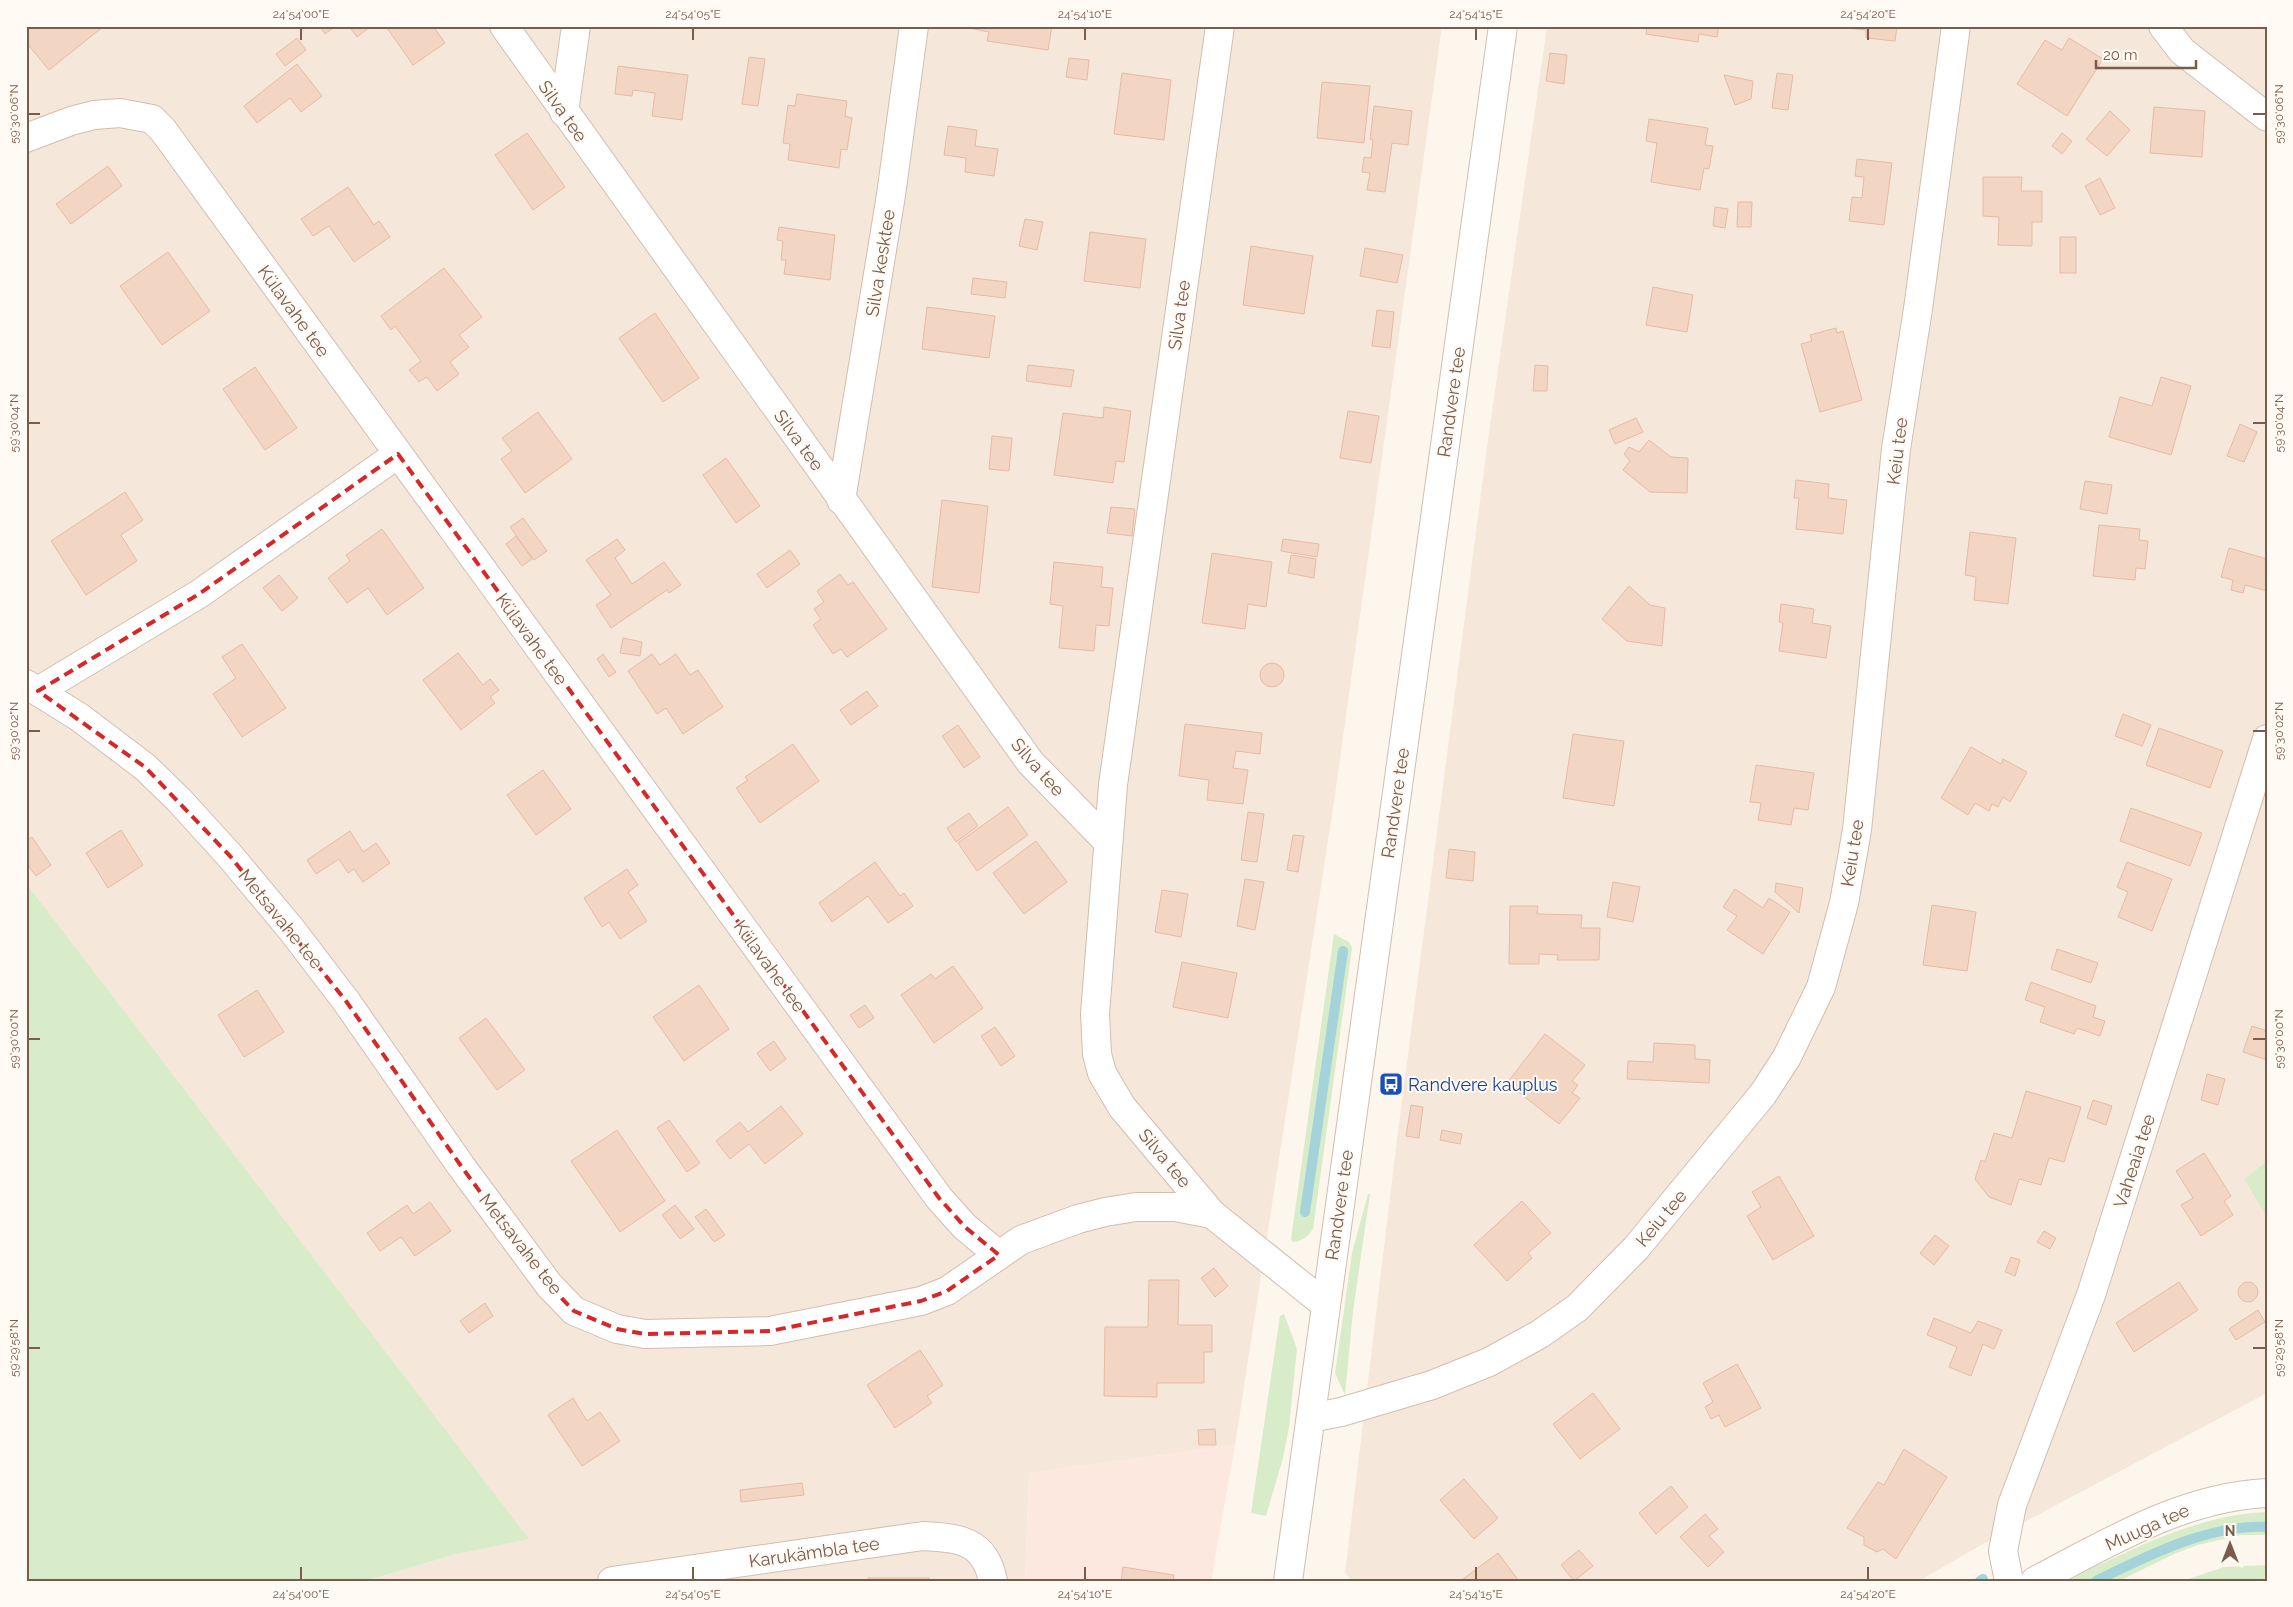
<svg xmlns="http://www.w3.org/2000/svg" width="2293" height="1607" viewBox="0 0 2293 1607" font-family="Raleway,sans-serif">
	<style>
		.residential { fill: #f5e8da }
		.commercial { fill: #fde8e0 }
		.green { fill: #d8ecc9 }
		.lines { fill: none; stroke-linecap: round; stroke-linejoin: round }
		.stream { stroke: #a5d3da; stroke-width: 10 }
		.building { fill: #f3d5c3; stroke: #e6bba3 }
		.minor-casing { stroke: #d1beb0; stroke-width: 30 }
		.minor { stroke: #fff; stroke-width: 28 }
		.marked { fill: none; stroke: #d62828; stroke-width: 4; stroke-dasharray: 10 6; stroke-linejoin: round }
		.ticks { fill: none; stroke: #7a5c4d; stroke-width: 2 }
		.labels { text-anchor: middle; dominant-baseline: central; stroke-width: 4; stroke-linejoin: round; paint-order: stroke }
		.street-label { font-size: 18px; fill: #7a5c4d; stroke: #fffaf3 }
		.transit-label { font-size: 18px; fill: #164399; stroke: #fffaf3; text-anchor: start }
		.neatline { fill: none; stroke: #7a5c4d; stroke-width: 2 }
		.ticks-label { font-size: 12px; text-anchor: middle; fill: #7a5c4d }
	</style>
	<rect width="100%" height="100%" fill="#fdf6ec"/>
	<g class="residential">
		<path d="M26,26H1442L1335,795L1235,1445L1029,1473L1025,1581H365L453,1555L528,1539L26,883Z"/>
		<path d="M1547,26H2267V1161L2244,1179L2267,1218V1393L1983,1544L1919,1581H1352L1345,1573L1396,1147L1487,447Z"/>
	</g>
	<path class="commercial" d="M1235,1445L1211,1581H1025L1029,1473Z"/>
	<g class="green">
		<path d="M26,883L529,1539L453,1555L365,1581H26Z"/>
		<path d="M1334,934L1349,942L1352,948L1313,1229C1308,1236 1303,1241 1293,1242L1291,1239Z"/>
		<path d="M2267,1161V1218L2244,1179Z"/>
		<path d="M1368,1194H1370L1353,1311L1345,1395L1335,1373L1352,1253Z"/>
		<path d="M1284,1314L1297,1349L1289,1427L1283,1458L1266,1516L1251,1513L1280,1316Z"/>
		<path d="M2267,1512V1535H2241L2198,1545L2176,1553L2119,1581H2069C2083,1571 2099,1565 2114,1558C2162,1535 2213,1514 2267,1512Z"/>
		<path d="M2267,1565V1581H2183L2224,1567Z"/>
	</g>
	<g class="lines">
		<g class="stream">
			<path d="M1305,1212L1343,951"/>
			<path d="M1980,1581L1983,1579"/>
			<path d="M2096,1581C2147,1556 2209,1524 2267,1527"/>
		</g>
	</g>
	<g class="building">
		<path d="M26,26H104L49,70L26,42Z"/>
		<path d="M320,26H336L325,34Z"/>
		<path d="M349,26H371L357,37Z"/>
		<path d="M389,26H433L445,43L413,65L387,28Z"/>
		<path d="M958,26H1052L1048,50L987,41L989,32Z"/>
		<path d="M1647,26H1719L1717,37L1699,34L1698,42L1646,34Z"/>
		<path d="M1897,26L1895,41L1866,38V30L1834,27Z"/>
		<path d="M297,38L306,50L285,66L276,54Z"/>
		<path d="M2069,38L2103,59L2067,116L2017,84L2045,40L2062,50Z"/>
		<path d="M1550,53L1567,55L1564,84L1546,81Z"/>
		<path d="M749,57L765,59L758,106L742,104Z"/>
		<path d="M1069,58L1089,60L1087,80L1066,77Z"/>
		<path d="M297,64L322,96L301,112L290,98L257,123L244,106Z"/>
		<path d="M618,66L688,75L682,120L652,116L655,93L633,90L632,96L615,94Z"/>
		<path d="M1122,73L1171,80L1164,140L1114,134Z"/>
		<path d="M1777,73L1793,75L1788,110L1772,108Z"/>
		<path d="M1724,75L1753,81L1751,99L1735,105Z"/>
		<path d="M1322,82L1370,86L1364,143L1317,138Z"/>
		<path d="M797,94L847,101L845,116L852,118L847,150L841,149L839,168L788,160L790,144L783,143L788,105L795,106Z"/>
		<path d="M1374,106L1412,111L1408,145L1392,143L1385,192L1367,190L1370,173L1362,172L1364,157L1371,158L1373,140L1370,139Z"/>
		<path d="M2154,107L2205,111L2202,157L2150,153Z"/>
		<path d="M2110,111L2130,130L2107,156L2086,139Z"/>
		<path d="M1649,119L1708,128L1705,145L1713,146L1709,169L1704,168L1700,190L1651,182L1657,143L1646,141Z"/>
		<path d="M948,126L977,130L975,146L998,149L994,176L965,172L966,158L944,155Z"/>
		<path d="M527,133L565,187L533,210L495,155Z"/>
		<path d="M2062,133L2072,141L2062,154L2052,146Z"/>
		<path d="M1857,159L1892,163L1884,225L1849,221L1852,197L1862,198L1864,177L1855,176Z"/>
		<path d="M108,166L122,186L71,224L56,204Z"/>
		<path d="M1983,177H2022L2021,191H2042V222H2032V246L1998,245L1999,217L1983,216Z"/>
		<path d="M2100,178L2115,208L2100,215L2085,186Z"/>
		<path d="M348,187L374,225L379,221L390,237L354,262L329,226L313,236L301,219Z"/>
		<path d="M1738,202H1752L1751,227H1737Z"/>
		<path d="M1715,207L1728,209L1725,228L1713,226Z"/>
		<path d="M1025,219L1043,222L1037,250L1019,246Z"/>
		<path d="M779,227L835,235L830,280L784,274L786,260H781L783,241L777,240Z"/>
		<path d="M1090,232L1146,239L1140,288L1084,281Z"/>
		<rect x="2060" y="237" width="16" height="36"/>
		<path d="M1251,246L1313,256L1304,314L1243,305Z"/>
		<path d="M1365,248L1403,255L1397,283L1360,276Z"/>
		<path d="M168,252L210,311L162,345L120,286Z"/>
		<path d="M444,268L482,317L459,335L469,347L450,362L459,374L437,391L427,377L419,382L409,370L421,361L395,326L391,330L381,316Z"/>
		<path d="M973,278L1007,282L1005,298L971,294Z"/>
		<path d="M1653,287L1693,295L1687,332L1646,325Z"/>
		<path d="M927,307L995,316L989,358L922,349Z"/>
		<path d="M1377,310L1394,312L1390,348L1372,346Z"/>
		<path d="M655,313L699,378L663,402L619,338Z"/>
		<path d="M1836,328L1837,333L1843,331L1862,400L1820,412L1801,344L1812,341L1810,335Z"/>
		<path d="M1028,365L1074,370L1071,387L1026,381Z"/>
		<path d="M1535,365L1548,366L1547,391H1533Z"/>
		<path d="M255,367L297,428L265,450L223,389Z"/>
		<path d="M2161,377L2191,386L2171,455L2109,437L2120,397L2152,406Z"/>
		<path d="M1104,407L1131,411L1124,462L1116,461L1113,483L1054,475L1063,413L1103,418Z"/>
		<path d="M1348,411L1379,416L1371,463L1340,458Z"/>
		<path d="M538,412L572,459L525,493L501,459L512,451L502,438Z"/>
		<path d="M1636,418L1643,432L1615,444L1609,430Z"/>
		<path d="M2240,424L2257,432L2244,462L2227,456Z"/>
		<path d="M992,436L1012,438L1009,471L989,469Z"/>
		<path d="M1649,440L1671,457L1688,458L1687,493L1650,492L1623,470L1630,461L1624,454L1629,447L1639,452Z"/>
		<path d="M726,458L760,506L736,523L703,475Z"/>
		<path d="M1796,480L1829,484L1828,498L1847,500L1843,534L1796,529L1799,498H1794Z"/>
		<path d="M2085,481L2112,485L2107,514L2080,509Z"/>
		<path d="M125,492L143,520L121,535L137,561L86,595L51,541Z"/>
		<path d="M942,500L988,506L979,593L932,587Z"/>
		<path d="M1111,507L1135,509L1132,536L1107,533Z"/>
		<path d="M523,518L547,551L534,560L510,527Z"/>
		<path d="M2099,525L2140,529L2139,540L2148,541L2145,569L2136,568L2135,580L2093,576Z"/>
		<path d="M382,529L424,588L387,615L368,588L347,603L328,578L350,561L346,555Z"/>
		<path d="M1970,532L2016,538L2008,604L1974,600L1976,577L1965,575Z"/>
		<path d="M516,536L532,559L522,566L506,544Z"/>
		<path d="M617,539L625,550L615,558L632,584L664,562L681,585L669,593L667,590L611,628L596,605L611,595L586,560Z"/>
		<path d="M1283,539L1319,544L1317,557L1281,551Z"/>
		<path d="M2229,548L2267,559V591L2245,585L2243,593L2231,590L2233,580L2221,577Z"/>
		<path d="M790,550L800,564L767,588L757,574Z"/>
		<path d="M1212,553L1272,562L1266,607L1248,604L1245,629L1202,623Z"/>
		<path d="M1291,555L1316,559L1314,578L1288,573Z"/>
		<path d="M1054,562L1103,567L1101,587L1113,588L1109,626L1096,625L1094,651L1059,648L1063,606L1050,604Z"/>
		<path d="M840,574L848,585L853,582L887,629L847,657L841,649L833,654L813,625L821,619L814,609L824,602L817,591Z"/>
		<path d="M279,575L298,598L282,611L263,588Z"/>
		<path d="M1629,586L1650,605L1665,608L1662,646L1627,641L1602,619Z"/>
		<path d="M1781,604L1814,609L1812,623L1831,626L1826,658L1779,651L1783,623L1779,622Z"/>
		<path d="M623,638L642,642L640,656L620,653Z"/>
		<path d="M242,644L286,708L242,737L213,694L236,678L222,657Z"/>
		<path d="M458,653L483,685L490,679L499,690L490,697L495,703L461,730L423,680Z"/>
		<path d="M603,654L616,672L609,677L597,659Z"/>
		<path d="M652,654L660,665L676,654L690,675L698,670L723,707L683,734L666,708L657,714L628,671Z"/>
		<circle cx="1272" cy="675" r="12"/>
		<path d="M867,691L878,706L851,725L840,710Z"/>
		<path d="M2123,714L2151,725L2142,746L2115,736Z"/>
		<path d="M1185,724L1262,733L1260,754L1236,751L1233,768L1248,770L1243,804L1207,800L1209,780L1179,776Z"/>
		<path d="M958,725L980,757L964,768L942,736Z"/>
		<path d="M2159,728L2223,751L2210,788L2146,765Z"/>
		<path d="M1573,734L1624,741L1614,806L1563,798Z"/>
		<path d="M793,744L819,781L760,823L736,788L748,780L745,777Z"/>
		<path d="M1971,747L2001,764L2003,759L2027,772L2010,802L2003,797L1998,807L1992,804L1989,811L1975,803L1968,815L1941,798Z"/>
		<path d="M1756,765L1814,773L1808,810L1794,808L1791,825L1758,820L1761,803L1750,802Z"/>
		<path d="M543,770L571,809L536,835L507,795Z"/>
		<path d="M1008,807L1028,835L977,871L958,843Z"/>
		<path d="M2131,808L2202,833L2190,866L2120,841Z"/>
		<path d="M1248,812L1264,814L1257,862L1241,860Z"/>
		<path d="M969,813L978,826L956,842L947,828Z"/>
		<path d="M121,830L143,865L108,888L86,853Z"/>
		<path d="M350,831L363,852L376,843L390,863L363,882L354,869L348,873L339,859L316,874L307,860Z"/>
		<path d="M1293,835L1304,836L1298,872L1287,870Z"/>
		<path d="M32,837L51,865L36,876L26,863V841Z"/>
		<path d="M1036,841L1067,882L1024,914L993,873Z"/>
		<path d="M1449,849L1475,852L1473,881L1446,878Z"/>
		<path d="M875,862L900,896L904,893L913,906L888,923L868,896L832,922L819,903Z"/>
		<path d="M2127,862L2172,879L2152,931L2118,917L2128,892L2117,887Z"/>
		<path d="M627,869L638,885L628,892L647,921L620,939L609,922L602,927L584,898Z"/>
		<path d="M1245,879L1264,882L1255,930L1237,926Z"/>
		<path d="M1613,882L1640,887L1633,922L1607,917Z"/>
		<path d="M1776,883L1803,888L1799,913L1775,892Z"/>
		<path d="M1735,889L1763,908L1769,898L1790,912L1763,954L1727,930L1737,916L1723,907Z"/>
		<path d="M1162,890L1188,894L1181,937L1155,932Z"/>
		<path d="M1932,905L1976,912L1967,971L1923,965Z"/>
		<path d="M1510,906H1538L1537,914L1582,915L1581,928H1600L1599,960H1557L1558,955L1539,954V964H1509Z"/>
		<path d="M2057,949L2098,963L2091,983L2051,969Z"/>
		<path d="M1182,962L1237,973L1228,1018L1173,1007Z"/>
		<path d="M953,966L983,1008L934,1043L901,995L931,974L935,979Z"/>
		<path d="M2031,982L2096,1006L2093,1017L2105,1021L2100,1036L2077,1028L2074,1034L2040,1022L2045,1007L2025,1000Z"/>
		<path d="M699,985L729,1029L684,1061L653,1017Z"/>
		<path d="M257,990L284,1032L244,1057L218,1015Z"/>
		<path d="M865,1005L874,1018L859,1028L850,1015Z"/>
		<path d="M486,1018L525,1070L497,1090L459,1038Z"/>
		<path d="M2252,1026L2267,1031V1060L2243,1052Z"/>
		<path d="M995,1027L1015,1056L1001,1066L981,1036Z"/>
		<path d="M1545,1034L1585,1065L1572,1081L1578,1085L1572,1093L1580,1098L1559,1124L1507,1083Z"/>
		<path d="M774,1041L786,1059L770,1071L757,1053Z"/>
		<path d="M1654,1043L1695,1045V1059L1710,1060L1709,1083L1627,1079L1628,1061L1653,1062Z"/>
		<path d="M2207,1074L2225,1079L2218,1105L2201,1100Z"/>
		<path d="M2026,1091L2081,1107L2064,1162L2049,1158L2041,1185L2019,1179L2011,1205L1989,1197L1975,1179L1981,1160L1985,1162L1994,1133L2012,1138Z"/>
		<path d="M2093,1100L2112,1106L2106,1125L2087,1118Z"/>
		<path d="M1411,1105L1423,1107L1419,1138L1406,1136Z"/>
		<path d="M781,1106L803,1134L765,1164L749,1144L730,1159L716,1141L740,1122L748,1132Z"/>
		<path d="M669,1120L700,1163L687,1172L657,1128Z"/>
		<path d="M617,1130L665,1201L620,1232L571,1161Z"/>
		<path d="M1442,1130L1462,1134L1460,1144L1440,1140Z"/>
		<path d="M2204,1153L2231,1196L2224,1201L2233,1215L2201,1236L2181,1205L2193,1198L2176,1171Z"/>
		<path d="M1779,1176L1814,1236L1773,1260L1747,1216L1761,1207L1752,1192Z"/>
		<path d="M1522,1201L1551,1233L1528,1253L1532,1258L1507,1281L1474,1245Z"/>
		<path d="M430,1202L451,1231L415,1256L401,1237L380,1251L367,1233L407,1205L413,1214Z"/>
		<path d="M675,1205L694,1229L680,1239L662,1215Z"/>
		<path d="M706,1209L725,1235L714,1242L695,1217Z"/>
		<path d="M2044,1231L2056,1238L2050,1249L2037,1242Z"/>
		<path d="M1935,1235L1949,1246L1934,1265L1920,1253Z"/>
		<path d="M2011,1257L2020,1260L2015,1276L2005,1272Z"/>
		<path d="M1214,1268L1228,1286L1215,1297L1201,1278Z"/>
		<path d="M1149,1280H1179L1178,1325H1212V1352H1204V1383H1157V1397L1104,1396L1105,1327H1148Z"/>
		<path d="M2179,1282L2198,1310L2134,1352L2116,1323Z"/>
		<circle cx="2248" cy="1292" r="10"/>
		<path d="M485,1303L493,1316L469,1333L460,1321Z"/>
		<path d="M2258,1310L2265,1322L2236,1340L2229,1329Z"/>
		<path d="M1934,1318L1971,1333L1978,1321L2002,1330L1994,1349L1983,1344L1971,1376L1949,1367L1957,1347L1927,1335Z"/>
		<path d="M920,1350L943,1385L927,1396L932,1403L895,1428L867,1385Z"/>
		<path d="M1737,1364L1761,1408L1725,1427L1719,1415L1711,1419L1705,1407L1713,1402L1703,1383Z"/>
		<path d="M1593,1393L1620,1429L1580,1459L1553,1424Z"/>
		<path d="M573,1398L587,1421L600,1412L620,1441L582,1466L548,1415Z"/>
		<path d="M1215,1429L1216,1445H1199L1198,1430Z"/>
		<path d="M1904,1449L1947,1477L1896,1559L1883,1549L1877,1552L1864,1545V1537L1847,1528L1878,1482L1884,1485Z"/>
		<path d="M1464,1479L1498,1518L1474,1539L1440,1500Z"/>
		<path d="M802,1483L804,1495L741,1502L740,1490Z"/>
		<path d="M1671,1486L1688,1507L1656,1534L1639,1513Z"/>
		<path d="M1705,1514L1718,1529L1709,1536L1724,1552L1708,1567L1680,1537Z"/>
		<path d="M1579,1550L1593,1566L1574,1581L1561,1565Z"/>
		<path d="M1498,1553L1519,1581H1464L1463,1579Z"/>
		<path d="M1123,1567L1174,1575L1173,1581H1121Z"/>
		<rect x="868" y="1578" width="61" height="3"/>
	</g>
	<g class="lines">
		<g class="minor-casing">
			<g id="minor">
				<path d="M504,26L1030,762L1108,842"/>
				<path d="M1220,26L1113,785L1095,1014L1097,1054L1102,1073L1122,1107L1212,1214L1326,1305"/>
				<path d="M2163,26L2182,51L2267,117"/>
				<path d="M564,112L576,26"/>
				<path d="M26,138L71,121L94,115L120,113L152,119L163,130L939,1198L965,1227L999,1255"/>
				<path d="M841,500L891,195L914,26"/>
				<path d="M26,684L79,717L145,767L179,800L230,856L291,929L346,1001L461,1166L549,1285L574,1311L617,1329L645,1334L770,1331L921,1301L947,1291L1021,1240L1078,1219L1105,1212L1136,1207H1175L1212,1214"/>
				<path d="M38,691L199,594L398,454"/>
				<path d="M1311,1418L1341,1412L1432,1385L1489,1362L1540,1334L1577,1308L1636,1248L1763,1094L1787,1057L1821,987L1844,903L1857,830L1896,449L1918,309L1956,26"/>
				<path d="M612,1581L923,1536C959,1538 985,1540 993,1581"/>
				<path d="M1288,1581L1503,26"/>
				<path d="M2009,1581L2003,1551L2012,1505L2091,1295L2267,739"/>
				<path d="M2035,1581C2108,1543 2182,1497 2267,1493"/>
			</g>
		</g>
		<use href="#minor" class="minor"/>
	</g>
	<path class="marked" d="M398,454L939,1198L965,1227L999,1255L947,1291L921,1301L770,1331L645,1334L617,1329L574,1311L549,1285L461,1166L346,1001L230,856L145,767L38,691L199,594Z"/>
	<path class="ticks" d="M301,28V40M693,28V40M1085,28V40M1476,28V40M1868,28V40M28,114H40M2253,114H2266M28,423H40M2253,423H2266M28,731H40M2253,731H2266M28,1039H40M2253,1039H2266M28,1348H40M2253,1348H2266M301,1567V1580M693,1567V1580M1085,1567V1580M1476,1567V1580M1868,1567V1580"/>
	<defs>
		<g id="bus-square" transform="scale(1.25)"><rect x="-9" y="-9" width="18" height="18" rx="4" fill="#1a4fb4" stroke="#fffaf3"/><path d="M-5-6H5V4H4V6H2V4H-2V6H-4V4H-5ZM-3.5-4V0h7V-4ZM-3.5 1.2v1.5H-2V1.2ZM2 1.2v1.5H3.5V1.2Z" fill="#fff"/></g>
	</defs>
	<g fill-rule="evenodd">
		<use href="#bus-square" x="1391" y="1084"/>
	</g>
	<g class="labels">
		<g class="street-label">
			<text transform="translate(563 111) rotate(55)">Silva tee</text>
			<text transform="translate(880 263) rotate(-81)">Silva kesktee</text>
			<text transform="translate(294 311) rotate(54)">Külavahe tee</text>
			<text transform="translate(1179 315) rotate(-82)">Silva tee</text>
			<text transform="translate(1451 402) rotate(-82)">Randvere tee</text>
			<text transform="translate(799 440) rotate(54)">Silva tee</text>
			<text transform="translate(1897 451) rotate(-83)">Keiu tee</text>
			<text transform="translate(532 639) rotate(54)">Külavahe tee</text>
			<text transform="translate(1038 767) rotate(49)">Silva tee</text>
			<text transform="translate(1395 803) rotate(-82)">Randvere tee</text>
			<text transform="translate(1852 853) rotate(-81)">Keiu tee</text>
			<text transform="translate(281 919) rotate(51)">Metsavahe tee</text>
			<text transform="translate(770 966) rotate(54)">Külavahe tee</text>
			<text transform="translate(1165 1158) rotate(50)">Silva tee</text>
			<text transform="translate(2134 1161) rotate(-72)">Vaheaia tee</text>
			<text transform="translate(1339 1205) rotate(-82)">Randvere tee</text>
			<text transform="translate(1661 1218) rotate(-50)">Keiu tee</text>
			<text transform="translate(521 1244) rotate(52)">Metsavahe tee</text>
			<text transform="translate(2147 1527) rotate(-24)">Muuga tee</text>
			<text transform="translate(814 1552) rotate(-8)">Karukämbla tee</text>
		</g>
		<g class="transit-label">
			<text x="1408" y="1084">Randvere kauplus</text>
		</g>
	</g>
	<rect width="2293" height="1607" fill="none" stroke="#fffaf3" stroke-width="55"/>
	<g transform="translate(2230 1544)" stroke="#fffaf3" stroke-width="4" paint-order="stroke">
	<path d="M0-4L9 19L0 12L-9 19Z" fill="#7a5c4d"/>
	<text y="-8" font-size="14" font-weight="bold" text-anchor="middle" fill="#7a5c4d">N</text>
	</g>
	<path d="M2096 60v8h100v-8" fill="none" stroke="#7a5c4d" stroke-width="2.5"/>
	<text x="2103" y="60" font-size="15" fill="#7a5c4d" stroke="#fffaf3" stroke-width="4" paint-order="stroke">20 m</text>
	<rect x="28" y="28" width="2238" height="1552" class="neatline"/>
	<g class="ticks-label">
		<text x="301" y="18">24°54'00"E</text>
		<text x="693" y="18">24°54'05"E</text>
		<text x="1085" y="18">24°54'10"E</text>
		<text x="1476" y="18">24°54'15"E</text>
		<text x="1868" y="18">24°54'20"E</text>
		<text transform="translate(14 114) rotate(-90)" y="4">59°30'06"N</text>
		<text transform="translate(2279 114) rotate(-90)" y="4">59°30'06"N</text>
		<text transform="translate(14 423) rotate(-90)" y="4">59°30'04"N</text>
		<text transform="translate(2279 423) rotate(-90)" y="4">59°30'04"N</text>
		<text transform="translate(14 731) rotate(-90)" y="4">59°30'02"N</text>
		<text transform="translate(2279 731) rotate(-90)" y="4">59°30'02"N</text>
		<text transform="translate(14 1039) rotate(-90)" y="4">59°30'00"N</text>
		<text transform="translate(2279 1039) rotate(-90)" y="4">59°30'00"N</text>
		<text transform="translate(14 1348) rotate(-90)" y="4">59°29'58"N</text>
		<text transform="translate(2279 1348) rotate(-90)" y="4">59°29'58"N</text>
		<text x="301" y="1598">24°54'00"E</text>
		<text x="693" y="1598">24°54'05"E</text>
		<text x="1085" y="1598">24°54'10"E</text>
		<text x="1476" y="1598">24°54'15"E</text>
		<text x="1868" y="1598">24°54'20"E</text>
	</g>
</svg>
